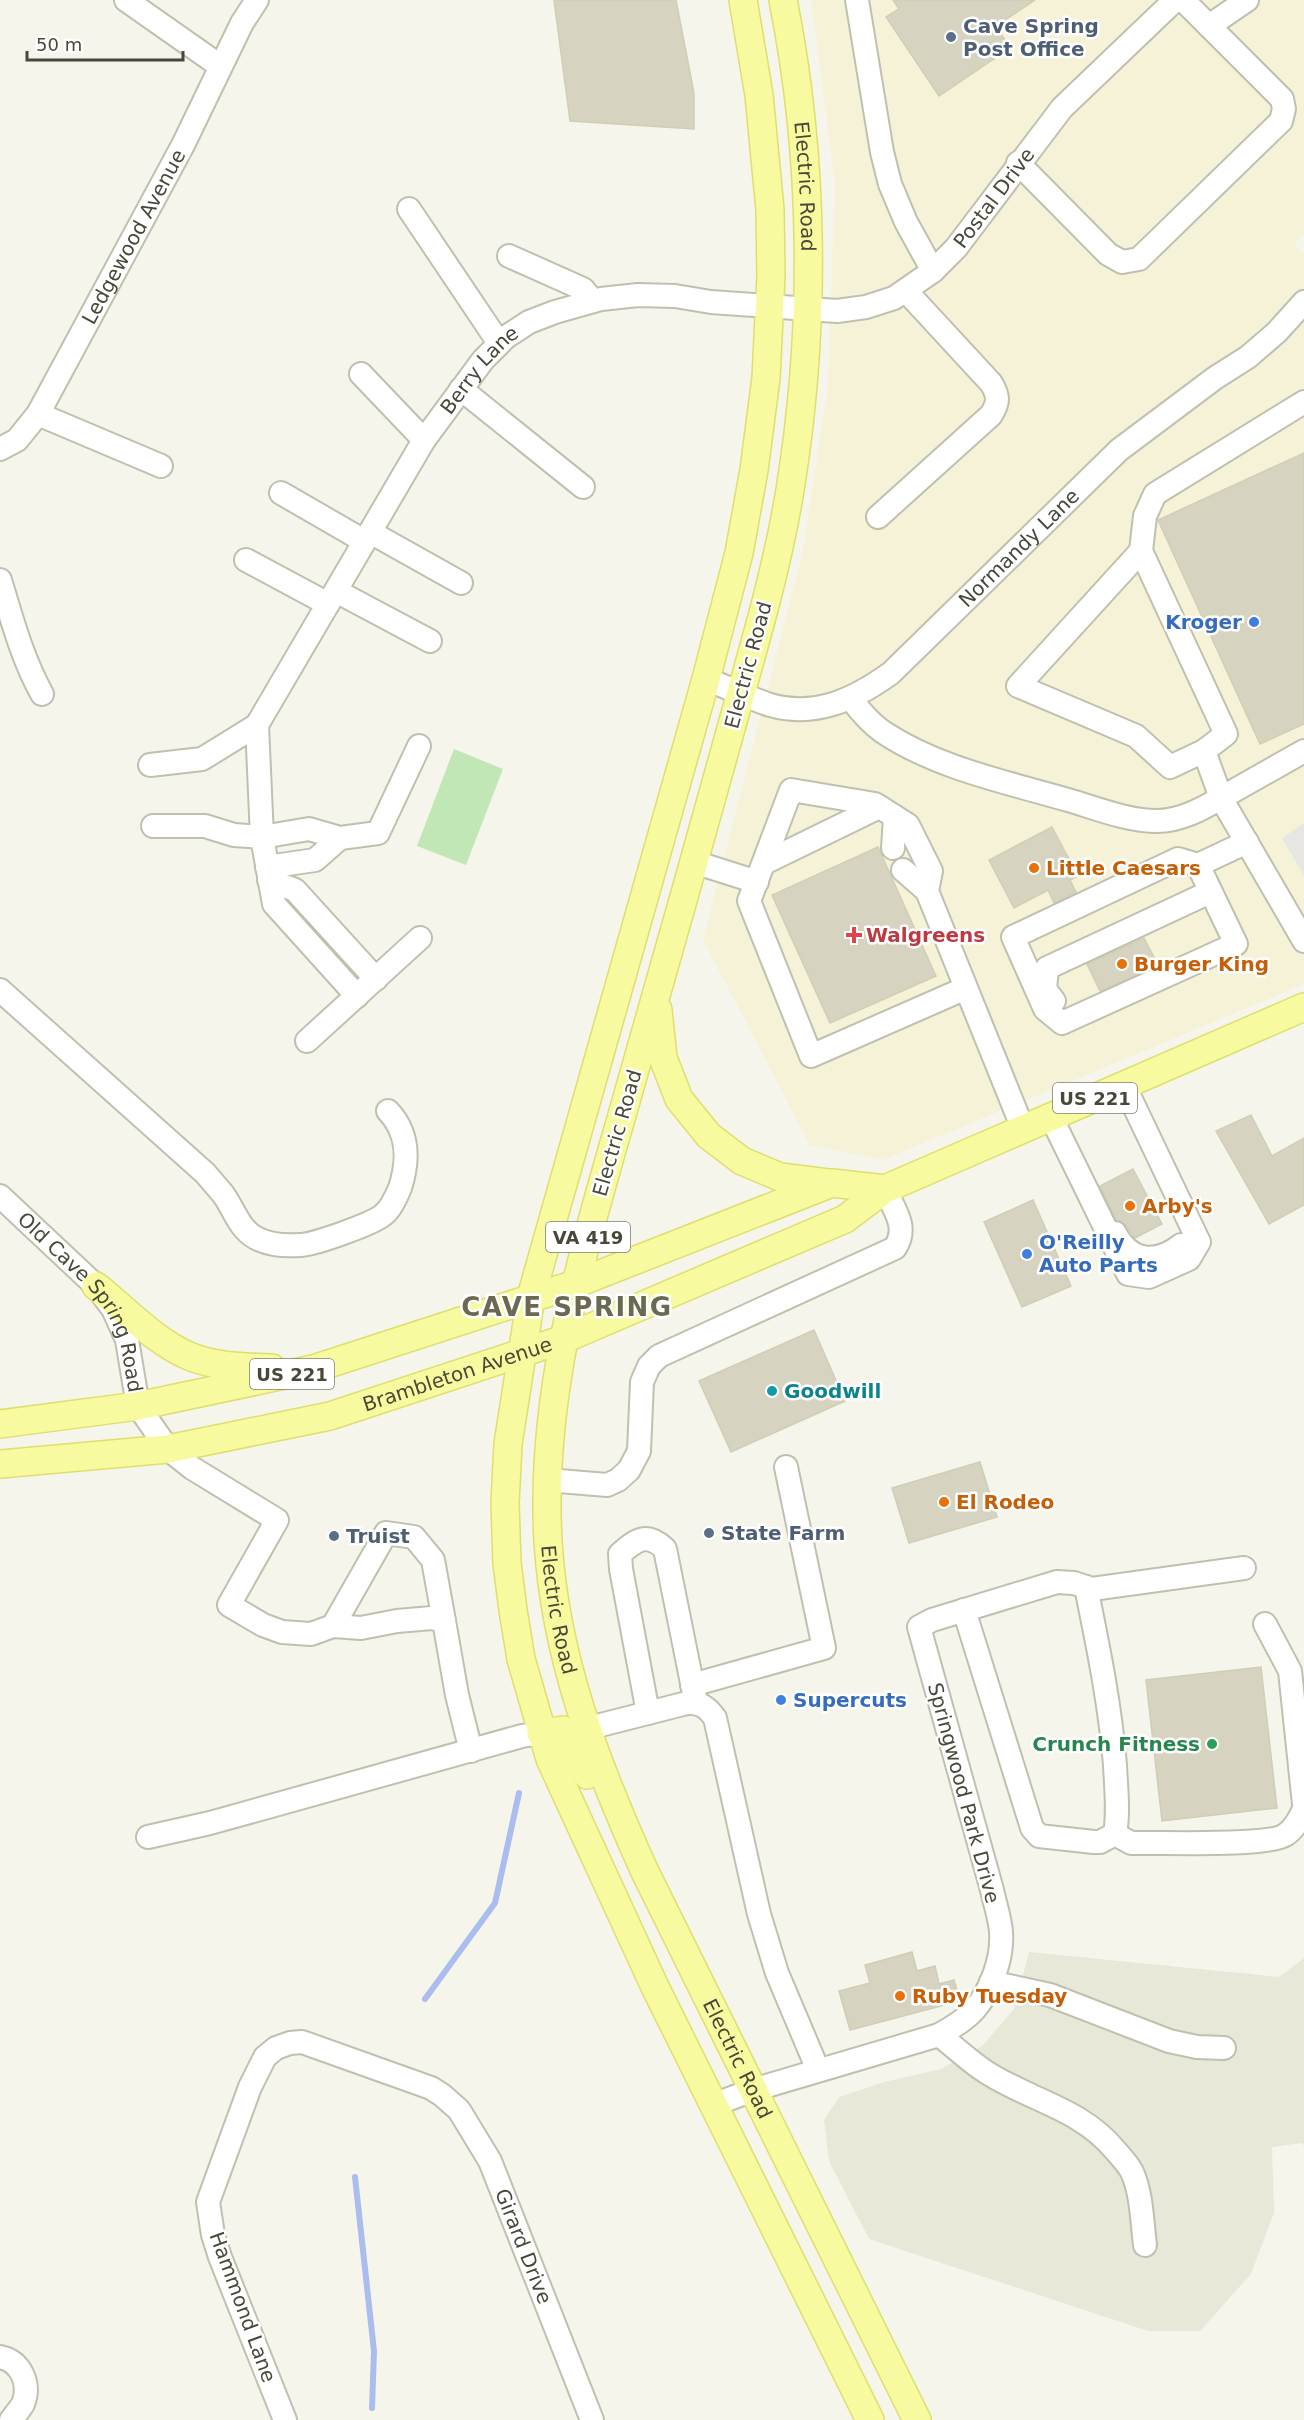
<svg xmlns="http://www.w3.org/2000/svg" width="1304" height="2420" viewBox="0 0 1304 2420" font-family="'DejaVu Sans',sans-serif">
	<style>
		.residential { fill: #e8e8d9 }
		.commercial { fill: #f5f2d8 }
		.green { fill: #c1e7b6 }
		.parking { fill: #e7e6e2 }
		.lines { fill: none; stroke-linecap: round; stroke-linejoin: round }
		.stream { stroke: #abbdee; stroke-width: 6 }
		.building { fill: #d6d4c1; stroke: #d0ceb4; stroke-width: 1.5 }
		.minor-casing { stroke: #c0c0ae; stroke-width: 26 }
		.major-casing { stroke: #dedf6e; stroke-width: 30 }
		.minor { stroke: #fff; stroke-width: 22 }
		.major { stroke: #f7fa9f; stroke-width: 27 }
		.service-dot { fill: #5c6f8a; stroke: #fff; stroke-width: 2 }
		.shop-dot { fill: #3f7fe0; stroke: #fff; stroke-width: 2 }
		.food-dot { fill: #e8710a; stroke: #fff; stroke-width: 2 }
		.health-dot { fill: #e0444e; stroke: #fff; stroke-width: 2 }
		.culture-dot { fill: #0f9aa8; stroke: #fff; stroke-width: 2 }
		.leisure-dot { fill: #2e9e5b; stroke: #fff; stroke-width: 2 }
		.labels { text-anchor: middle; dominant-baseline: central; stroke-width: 5; stroke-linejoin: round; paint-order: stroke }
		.shield { fill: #fff; stroke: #807e74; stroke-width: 1.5 }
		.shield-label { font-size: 18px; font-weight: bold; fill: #494739 }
		.service-label { font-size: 20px; font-weight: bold; fill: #4e5e75; stroke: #fff; text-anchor: start }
		.street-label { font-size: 20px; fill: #494739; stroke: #fff }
		.shop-label { font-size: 20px; font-weight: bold; fill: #366cbe; stroke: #fff; text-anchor: start }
		.food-label { font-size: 20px; font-weight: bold; fill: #c56008; stroke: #fff; text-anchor: start }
		.health-label { font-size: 20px; font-weight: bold; fill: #be3a42; stroke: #fff; text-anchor: start }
		.culture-label { font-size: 20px; font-weight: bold; fill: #0d838f; stroke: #fff; text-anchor: start }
		.leisure-label { font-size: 20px; font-weight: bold; fill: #27864d; stroke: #fff; text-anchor: end }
		.district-label { font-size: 26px; font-weight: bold; letter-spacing: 1.5px; fill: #6b6951; stroke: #fff }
	</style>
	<rect width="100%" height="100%" fill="#f5f5eb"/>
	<path class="residential" d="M1029,1952L1279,1977L1304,1958V2146L1302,2143L1272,2147L1274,2213L1251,2274L1200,2331H1148L869,2239L829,2161L824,2120L839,2097L884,2082L941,2069L982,2046L1014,2009Z"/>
	<path class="commercial" d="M811,0H1304V233L1294,244L1304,254V984L883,1160L810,1145L703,940L803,551L828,385L835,183Z"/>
	<path class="green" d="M454,749L503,769L466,865L417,846Z"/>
	<path class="parking" d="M1304,823V875L1282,838Z"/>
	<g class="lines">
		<g class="stream">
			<path d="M425,1999L495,1903L519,1793"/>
			<path d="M355,2177L374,2351L372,2408"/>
		</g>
	</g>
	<g class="building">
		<path d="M554,0H676L694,93V129L570,121Z"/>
		<path d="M893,0H1035L996,26L1010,48L939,96L886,17L899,9Z"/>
		<path d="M1304,453V724L1260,744L1158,520Z"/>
		<path d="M1052,827L1078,876L1070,880L1076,892L1054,903L1048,890L1014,908L989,860Z"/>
		<path d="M878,847L936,976L830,1023L772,895Z"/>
		<path d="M1144,938L1158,965L1100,991L1087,964Z"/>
		<path d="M1251,1115L1272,1156L1304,1138V1205L1269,1224L1216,1131Z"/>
		<path d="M1133,1169L1162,1224L1135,1238L1126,1225L1116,1220L1100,1186Z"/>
		<path d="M1033,1200L1071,1286L1022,1307L984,1222Z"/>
		<path d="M814,1330L845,1401L731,1452L699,1381Z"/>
		<path d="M980,1462L997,1517L909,1543L892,1488Z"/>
		<path d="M1261,1667L1277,1808L1162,1821L1146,1680Z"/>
		<path d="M912,1952L917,1971L935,1966L939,1984L954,1980L960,2001L850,2030L839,1991L870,1983L865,1965Z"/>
	</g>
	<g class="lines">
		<g class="minor-casing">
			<g id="minor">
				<path d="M126,0L220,66"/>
				<path d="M857,0L882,152L890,184L906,222L933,271"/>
				<path d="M1209,26L1247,0"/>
				<path d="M1018,163L1108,254L1122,262L1139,259L1281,121L1284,109L1282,99L1183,0"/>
				<path d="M409,209L499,343"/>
				<path d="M509,256L583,289L593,301"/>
				<path d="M361,374L424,440"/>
				<path d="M461,389L583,487"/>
				<path d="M1304,402L1155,494L1145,516L1141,551L1226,734L1204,751L1221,798L1304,751"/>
				<path d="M38,414L161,466"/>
				<path id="s1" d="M0,449L17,440L38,414L183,145L242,23L257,0"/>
				<path d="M281,493L364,541"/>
				<path d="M878,517L991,415C999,402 999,396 991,383L906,291"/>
				<path d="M370,532L461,583"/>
				<path d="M1141,551L1018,686L1136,736L1170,767L1204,751"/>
				<path d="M246,560L328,604"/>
				<path d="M0,580C12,619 22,658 42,694"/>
				<path d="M336,591L430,641"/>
				<path id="s2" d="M706,679C727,687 749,698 770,705C816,718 855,699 891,673L1119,450L1215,378L1248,357L1277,332L1304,302"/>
				<path d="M851,699C860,711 870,723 883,732C937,768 1006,782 1068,800C1096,808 1127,821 1157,821C1180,821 1202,809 1221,798L1304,941"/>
				<path d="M150,765L202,759L257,725"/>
				<path d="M153,826H205L234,835L262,837L309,829L340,838L378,833L419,746"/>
				<path d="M893,848L895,817"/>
				<path d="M694,862L757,882"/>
				<path d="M764,863L879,807"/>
				<path d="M1198,865L1178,859L1013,937L1045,1009L1062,1023L1236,944L1198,865L1247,842"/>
				<path d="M267,867L315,860L340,838"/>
				<path d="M903,870L927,891"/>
				<path d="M269,880L295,890L376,979"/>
				<path d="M966,988L811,1056L749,901L791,790L875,804L908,825L931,871L927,891L1023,1129"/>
				<path d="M0,990L205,1173C211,1180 217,1187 223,1194C234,1209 239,1229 256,1238C269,1245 287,1246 301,1245C316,1244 372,1224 383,1215C391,1209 396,1197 400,1188C409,1160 409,1133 388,1111"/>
				<path id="s3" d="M357,996L274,904L262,837L257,725L424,440L483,360L506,337L529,322L555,312L601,299L638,295L675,296L711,302L837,311L866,307L894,298L933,271L956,248L1062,108L1175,0"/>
				<path d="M1054,1001L1045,989L1047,968L1210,892"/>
				<path d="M307,1041L420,938"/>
				<path d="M1051,1117L1128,1274L1149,1277L1189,1259L1199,1242L1124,1085"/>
				<path id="s4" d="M0,1196L96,1286L113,1309L127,1340L138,1406L168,1449L192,1468L277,1520L229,1605L263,1625L282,1632L311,1634L333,1626L361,1628L397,1621L432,1618L444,1621L457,1695L471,1751"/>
				<path d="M1115,1233C1130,1262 1156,1265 1181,1245"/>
				<path d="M547,1480L607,1485L618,1480L629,1470L639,1451L642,1382L649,1366L659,1356L895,1248C909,1227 894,1210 885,1189"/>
				<path d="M964,1610L1032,1828L1039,1836L1094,1842H1100L1115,1834C1119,1811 1116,1788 1115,1765C1110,1704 1098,1646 1086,1587"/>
				<path d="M1265,1624L1290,1671L1304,1804"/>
				<path d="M333,1626L386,1533L414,1537L433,1560L444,1621"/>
				<path d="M692,1685L824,1648L786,1467"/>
				<path d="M648,1713L621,1569L620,1554C637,1539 647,1532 665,1549L696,1703"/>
				<path d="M585,1729L687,1703C700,1702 707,1707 715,1718L759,1914L777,1973L818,2070"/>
				<path d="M1115,1834L1131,1843C1160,1842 1266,1847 1285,1835C1295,1829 1300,1818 1304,1809"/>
				<path d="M148,1837L210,1823L522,1736L541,1733"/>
				<path d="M991,1982L1050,1995L1169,2041L1197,2047L1224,2048"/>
				<path d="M939,2035C955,2047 970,2062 986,2072C1031,2101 1080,2108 1115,2150C1121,2157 1128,2164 1132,2172C1142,2194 1142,2222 1145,2245"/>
				<path d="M713,2105L753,2090L939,2035C952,2028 964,2021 974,2010C991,1991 1003,1958 1001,1932C1000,1918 995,1904 992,1890L919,1627L932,1620L1057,1582L1074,1583L1092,1589L1244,1568"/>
				<path d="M0,2357C21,2361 31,2384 23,2404C20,2409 15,2415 11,2420"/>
				<path id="s5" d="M285,2420L220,2257L213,2235L208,2202L250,2087L265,2057L276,2048L290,2043L302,2042L431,2088L442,2095L459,2110L490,2161L592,2420"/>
			</g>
		</g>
		<g class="major-casing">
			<g id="major">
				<path d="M743,0L759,95L770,210L771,276L766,378L754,470L739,553L706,679L531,1297L508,1444L505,1503L507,1563L513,1610L521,1659L550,1759L655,1987L870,2420"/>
				<path id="s6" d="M783,0C815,160 816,329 790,490C776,576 750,659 727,743C695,858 663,972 630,1087C588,1236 539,1384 548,1541C555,1659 597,1766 645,1872L917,2420"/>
				<path d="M658,1010L663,1058L679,1099L709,1136L742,1161L780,1177L828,1183"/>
				<path d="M96,1286C125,1309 154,1341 189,1356C215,1367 245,1367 272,1368"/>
				<path d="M0,1424L138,1406L313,1369L575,1284L832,1183L885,1189"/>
				<path id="s7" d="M0,1464L168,1449L330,1416L564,1339L845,1219L885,1189L1304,1007"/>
				<path d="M541,1733L563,1730L587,1775"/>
			</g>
		</g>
		<use href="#minor" class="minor"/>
		<use href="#major" class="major"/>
	</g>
	<g class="service-dot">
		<circle cx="951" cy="37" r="6"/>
		<circle cx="709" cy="1533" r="6"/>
		<circle cx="334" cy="1536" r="6"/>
	</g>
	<g class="shop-dot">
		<circle cx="1254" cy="622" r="6"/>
		<circle cx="1027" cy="1254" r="6"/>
		<circle cx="781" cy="1700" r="6"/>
	</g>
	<g class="food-dot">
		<circle cx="1034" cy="868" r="6"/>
		<circle cx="1122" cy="964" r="6"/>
		<circle cx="1130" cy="1206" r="6"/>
		<circle cx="944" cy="1502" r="6"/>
		<circle cx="900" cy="1996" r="6"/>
	</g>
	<path class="health-dot" d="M851 926h6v6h6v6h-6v6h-6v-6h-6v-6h6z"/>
	<circle class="culture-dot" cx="772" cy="1391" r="6"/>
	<circle class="leisure-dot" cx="1212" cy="1744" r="6"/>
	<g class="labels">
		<g class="shield">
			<rect x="1053" y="1083" width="84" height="30" rx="4.5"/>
			<rect x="546" y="1222" width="84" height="30" rx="4.5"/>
			<rect x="250" y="1359" width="84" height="30" rx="4.5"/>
		</g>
		<g class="shield-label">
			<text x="1095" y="1098">US 221</text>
			<text x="588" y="1237">VA 419</text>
			<text x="292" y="1374">US 221</text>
		</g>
		<g class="service-label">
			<text x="963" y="26">Cave Spring<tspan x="963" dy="23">Post Office</tspan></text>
			<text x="721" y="1533">State Farm</text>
			<text x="346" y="1536">Truist</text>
		</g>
		<g class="street-label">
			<text stroke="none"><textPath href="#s6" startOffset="188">Electric Road</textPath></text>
			<text stroke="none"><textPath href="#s3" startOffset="1308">Postal Drive</textPath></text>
			<text stroke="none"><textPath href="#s1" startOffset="254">Ledgewood Avenue</textPath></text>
			<text stroke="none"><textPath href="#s3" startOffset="724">Berry Lane</textPath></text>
			<text stroke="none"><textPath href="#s2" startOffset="378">Normandy Lane</textPath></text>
			<text transform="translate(748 665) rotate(-75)">Electric Road</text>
			<text transform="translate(617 1133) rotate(-74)">Electric Road</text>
			<text stroke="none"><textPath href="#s4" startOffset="138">Old Cave Spring Road</textPath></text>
			<text stroke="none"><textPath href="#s7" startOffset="468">Brambleton Avenue</textPath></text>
			<text stroke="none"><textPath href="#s6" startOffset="1644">Electric Road</textPath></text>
			<text transform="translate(964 1793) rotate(75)">Springwood Park Drive</text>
			<text stroke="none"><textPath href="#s6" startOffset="2130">Electric Road</textPath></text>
			<text stroke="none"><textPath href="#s5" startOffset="753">Girard Drive</textPath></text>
			<text transform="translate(243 2307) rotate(70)">Hammond Lane</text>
		</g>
		<g class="shop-label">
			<text x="1242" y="622" text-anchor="end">Kroger</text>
			<text x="1039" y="1242">O'Reilly<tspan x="1039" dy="23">Auto Parts</tspan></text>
			<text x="793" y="1700">Supercuts</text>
		</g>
		<g class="food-label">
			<text x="1046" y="868">Little Caesars</text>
			<text x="1134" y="964">Burger King</text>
			<text x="1142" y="1206">Arby's</text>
			<text x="956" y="1502">El Rodeo</text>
			<text x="912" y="1996">Ruby Tuesday</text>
		</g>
		<g class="health-label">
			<text x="866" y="935">Walgreens</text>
		</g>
		<g class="culture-label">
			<text x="784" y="1391">Goodwill</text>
		</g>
		<g class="leisure-label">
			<text x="1200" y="1744">Crunch Fitness</text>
		</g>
		<g class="district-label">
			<text x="567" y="1307">CAVE SPRING</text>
		</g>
	</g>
	<path d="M27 51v9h156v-9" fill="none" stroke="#494739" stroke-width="3"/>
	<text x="36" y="51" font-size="18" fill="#494739" stroke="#ffffff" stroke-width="4.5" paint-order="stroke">50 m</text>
</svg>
